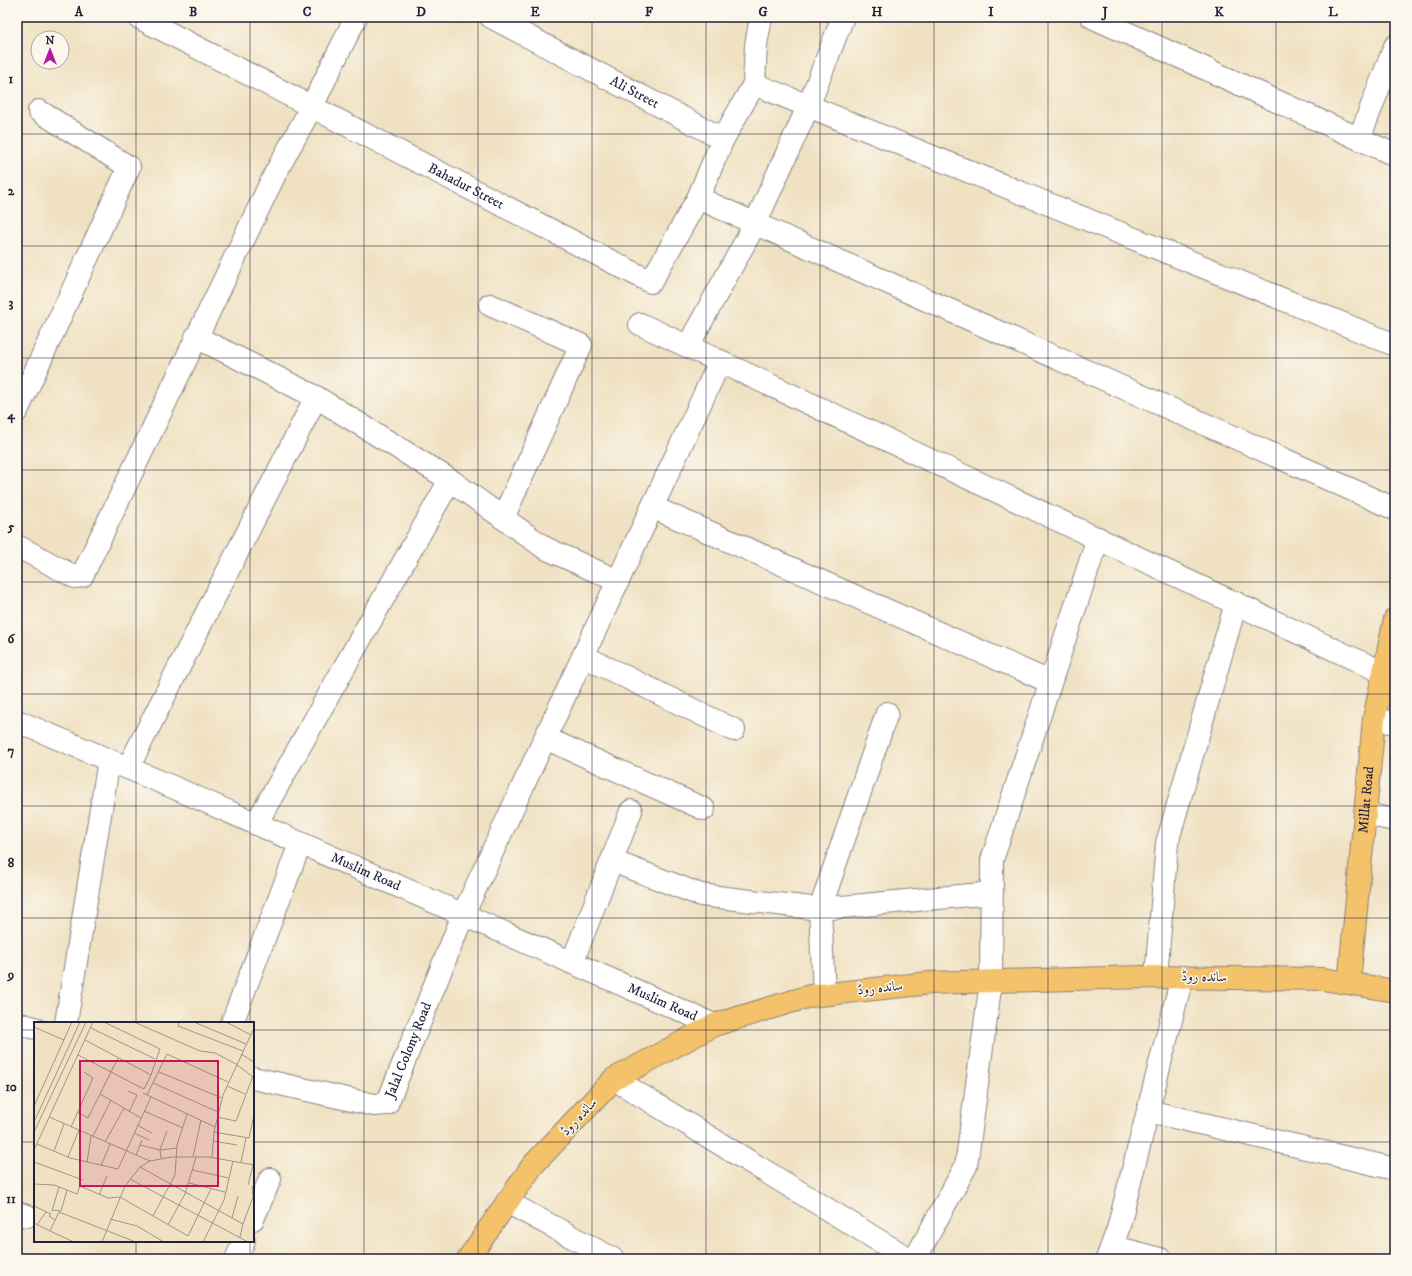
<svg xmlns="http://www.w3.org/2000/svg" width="1412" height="1276" viewBox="0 0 1412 1276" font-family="'IM FELL DW Pica',Amiri,serif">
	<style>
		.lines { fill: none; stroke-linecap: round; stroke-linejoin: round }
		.minor-casing { stroke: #89827e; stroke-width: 24 }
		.major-casing { stroke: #89827e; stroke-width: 24 }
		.minor { stroke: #fff; stroke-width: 22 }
		.major { stroke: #f4c26a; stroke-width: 22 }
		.grid { fill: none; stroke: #22223b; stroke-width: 1; stroke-opacity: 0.55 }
		.labels { text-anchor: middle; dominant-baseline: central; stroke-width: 3; stroke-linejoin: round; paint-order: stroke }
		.street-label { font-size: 14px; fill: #22223b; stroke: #fbf7ec }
		.inset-road { fill: none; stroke: #9e958c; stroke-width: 1 }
		.view { fill: #c2185b; fill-opacity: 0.15; stroke: #c2185b; stroke-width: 2 }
		.inset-edge { fill: none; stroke: #22223b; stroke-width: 2 }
		.neatline { fill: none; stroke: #22223b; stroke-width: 1.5 }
		.grid-label { font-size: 13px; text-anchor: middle; font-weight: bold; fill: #22223b }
	</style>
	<rect width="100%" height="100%" fill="#fbf7ec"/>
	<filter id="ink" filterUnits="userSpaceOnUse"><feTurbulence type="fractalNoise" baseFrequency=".025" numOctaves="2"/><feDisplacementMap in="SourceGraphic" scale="8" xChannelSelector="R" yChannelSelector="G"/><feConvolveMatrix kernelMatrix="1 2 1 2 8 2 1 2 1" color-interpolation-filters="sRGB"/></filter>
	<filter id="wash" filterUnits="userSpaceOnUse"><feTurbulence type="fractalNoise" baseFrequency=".012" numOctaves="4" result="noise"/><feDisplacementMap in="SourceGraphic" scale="16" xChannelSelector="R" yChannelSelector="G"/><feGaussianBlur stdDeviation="0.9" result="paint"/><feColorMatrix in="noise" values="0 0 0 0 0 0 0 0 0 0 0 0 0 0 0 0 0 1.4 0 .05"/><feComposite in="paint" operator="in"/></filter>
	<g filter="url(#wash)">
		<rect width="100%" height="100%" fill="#f0e1c2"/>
	</g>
	<g filter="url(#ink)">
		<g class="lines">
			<g class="minor-casing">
				<g id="minor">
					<path id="s1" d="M138,17L651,282L698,198L723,139"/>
					<path id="s2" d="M491,17L723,139L754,84L756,45L761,17"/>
					<path d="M1092,17L1395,155"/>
					<path d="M754,84L1395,345"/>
					<path d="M1359,139L1395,46"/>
					<path d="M698,198L1395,509"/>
					<path d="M490,305L581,345L503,518"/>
					<path d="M640,324L1384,673"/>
					<path d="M196,337L316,397L450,480L545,548L618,581"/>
					<path d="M688,346L755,224L808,107L843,17"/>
					<path d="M17,411L129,167L39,111"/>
					<path d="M652,507L1050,682"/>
					<path d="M17,546L75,577L82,576L276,172L312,106L356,17"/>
					<path d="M583,656L734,730"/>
					<path d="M1374,719L1395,723"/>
					<path id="s3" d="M17,721L175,788L714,1025"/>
					<path d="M545,738L704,809"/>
					<path d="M128,768L316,397"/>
					<path d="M1365,814L1395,820"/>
					<path d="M256,824L450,480"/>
					<path d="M612,861L701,895L820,909L992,893"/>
					<path d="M572,963L631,811"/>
					<path d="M1156,977L1167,843L1236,603"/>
					<path d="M824,994L820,909L887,713"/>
					<path d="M17,1023L35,1028"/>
					<path d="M66,1023L109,760"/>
					<path d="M232,1023L300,844"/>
					<path id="s4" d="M253,1078L374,1105L387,1104L463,915L720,361"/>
					<path d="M614,1079L909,1259"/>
					<path d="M1148,1111L1395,1169"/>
					<path d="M507,1202L613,1259"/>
					<path d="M17,1213L27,1216"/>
					<path d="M253,1219L270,1179"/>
					<path d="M1112,1246L1160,1259"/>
					<path d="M236,1259L244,1241"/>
					<path d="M915,1259L966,1166L991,981L992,860L1098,538"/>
					<path d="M1107,1259L1118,1229L1182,977"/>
				</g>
			</g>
			<g class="major-casing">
				<g id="major">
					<path id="s5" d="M1349,983L1374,719L1395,619"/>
					<path d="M468,1259L533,1165L614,1079L714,1025L810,996L930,983L1142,977L1323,979L1395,991"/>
				</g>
			</g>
			<use href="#minor" class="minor"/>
			<use href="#major" class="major"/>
		</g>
	</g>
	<path class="grid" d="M136,17V1023M250,17V1023M364,17V1259M478,17V1259M592,17V1259M706,17V1259M820,17V1259M934,17V1259M1048,17V1259M1162,17V1259M1276,17V1259M17,134H1395M17,246H1395M17,358H1395M17,470H1395M17,582H1395M17,694H1395M17,806H1395M17,918H1395M17,1030H35M253,1030H1395M17,1142H35M253,1142H1395M136,1241V1259M250,1241V1259"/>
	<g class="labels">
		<g class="street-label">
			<text stroke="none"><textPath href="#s2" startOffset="162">Ali Street</textPath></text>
			<text stroke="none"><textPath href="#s1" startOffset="369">Bahadur Street</textPath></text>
			<text stroke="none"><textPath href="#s5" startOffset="184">Millat Road</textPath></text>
			<text stroke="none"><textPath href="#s3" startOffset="380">Muslim Road</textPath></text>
			<text transform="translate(1204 977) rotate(1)">ساندہ روڈ</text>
			<text transform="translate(880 988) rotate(-6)">ساندہ روڈ</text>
			<text stroke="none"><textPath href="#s3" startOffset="704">Muslim Road</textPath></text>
			<text stroke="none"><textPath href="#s4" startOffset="195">Jalal Colony Road</textPath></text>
			<text transform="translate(579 1117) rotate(-47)">ساندہ روڈ</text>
		</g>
	</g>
	<g transform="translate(34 1022)">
		<rect width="220" height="220" fill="#f0e1c2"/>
		<path class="inset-road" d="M100,0L166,29L181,31L202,42L219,55M145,0L144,4L209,29M160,0L212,22M192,0L217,13M0,5L30,18M57,6L121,37M51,18L117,53L126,27L70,0M207,32L220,40M44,33L110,67L117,53M125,50L188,76M119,61L184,90M193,64L211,72M94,69L103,73L95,90M109,71L181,105M66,72L107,96M113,73L133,32L194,60M0,84L38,0M110,89L149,106M43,90L54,96L84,36M15,95L116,139M183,95L202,99L219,54M0,100L46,0M103,103L118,111M37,105L59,56L50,50M0,110L52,0M180,110L215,116L220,93M100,111L115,118M59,114L77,78M179,119L203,123M71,120L90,86M3,122L36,136L84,147L117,75M106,123L126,128L143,126M0,128L59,0M20,129L30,102M102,133L108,118M34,135L45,108M159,135L167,98M178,135L180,110L189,73L220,6M127,136L126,128L133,109M0,140L49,158M53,140L57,114M207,140L212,116M67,144L76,122M106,145L209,202L206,215M158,148L195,156M96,157L214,220M155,161L191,170M0,162L20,163L43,172L46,164L74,176L86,175L154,214L177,167M214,163L219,143M65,173L73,154M0,184L17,192L15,194L21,198M18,188L27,189L33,168M18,189L25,165M119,194L141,153L143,123L153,92M198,196L204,174M76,197L103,204L130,220M0,201L16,209M209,202L219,175L218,164M3,203L12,190M134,203L151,172L162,135M40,220L16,209L25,190L102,220M68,220L91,164L106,145L116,139L137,135H175L220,143M169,220L190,178L199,139"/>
		<path class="view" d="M46,39H184V164H46Z"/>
		<rect width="220" height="220" class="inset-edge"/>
	</g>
	<rect width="1412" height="1276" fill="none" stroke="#fbf7ec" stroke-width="44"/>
	<g transform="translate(50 50)"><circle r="19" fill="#fbf7ec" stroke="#a4a2a5"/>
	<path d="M0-3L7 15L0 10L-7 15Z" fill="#b5179e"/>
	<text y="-6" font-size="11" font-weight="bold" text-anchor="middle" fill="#22223b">N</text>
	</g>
	<rect x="22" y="22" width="1368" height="1232" class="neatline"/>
	<g class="grid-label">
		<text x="79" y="16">A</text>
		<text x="193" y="16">B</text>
		<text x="307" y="16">C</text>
		<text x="421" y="16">D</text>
		<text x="535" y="16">E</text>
		<text x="649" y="16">F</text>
		<text x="763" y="16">G</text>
		<text x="877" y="16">H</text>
		<text x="991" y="16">I</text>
		<text x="1105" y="16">J</text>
		<text x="1219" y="16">K</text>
		<text x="1333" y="16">L</text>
		<text x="11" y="83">1</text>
		<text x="11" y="195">2</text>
		<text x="11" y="307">3</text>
		<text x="11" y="419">4</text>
		<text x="11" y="531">5</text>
		<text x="11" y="643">6</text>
		<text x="11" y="755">7</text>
		<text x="11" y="867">8</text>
		<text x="11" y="979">9</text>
		<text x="11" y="1091">10</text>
		<text x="11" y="1203">11</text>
	</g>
</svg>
